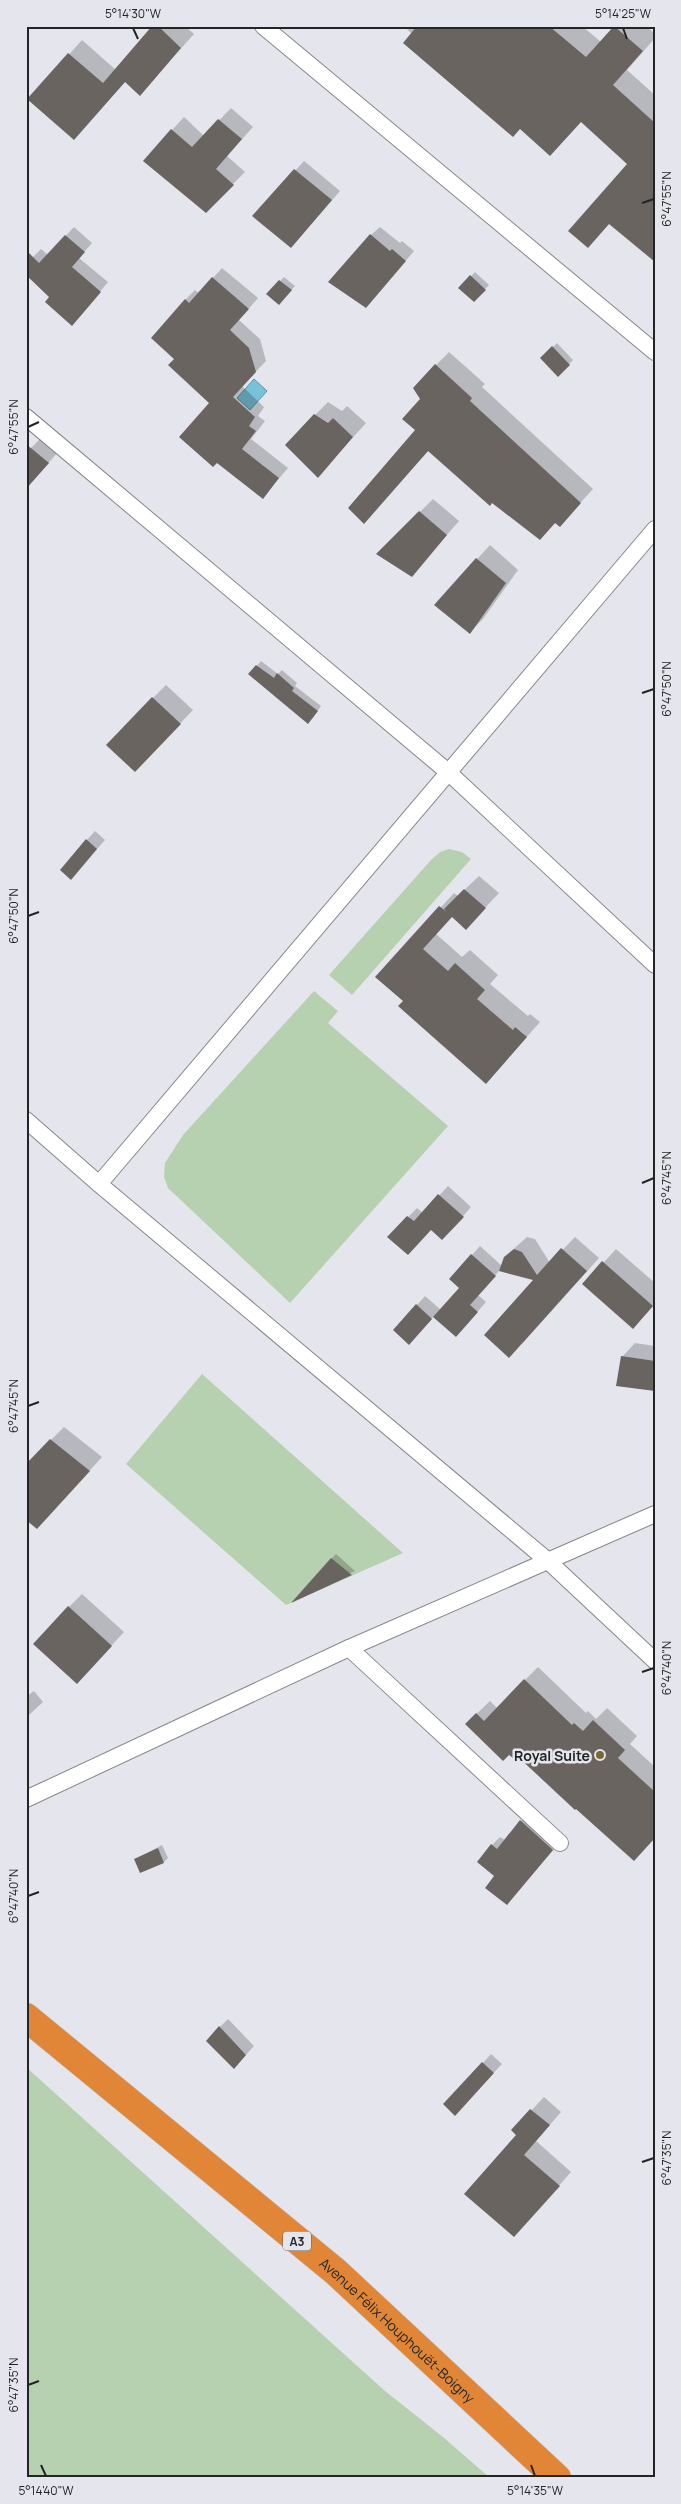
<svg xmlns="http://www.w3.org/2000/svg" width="681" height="2504" viewBox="0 0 681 2504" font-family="Manrope,sans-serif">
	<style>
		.green { fill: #b5d1af }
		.water { fill: #77c2d9; stroke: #5e93a3 }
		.shadow { fill: #0003 }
		.building { fill: #6a6461 }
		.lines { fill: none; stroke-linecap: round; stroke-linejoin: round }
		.street-casing { stroke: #86868c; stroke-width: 18 }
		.highway-casing { stroke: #c1c2c2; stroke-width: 29 }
		.street { stroke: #fff; stroke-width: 16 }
		.highway { stroke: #e08636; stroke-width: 28 }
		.ticks { fill: none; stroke: #232426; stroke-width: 2 }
		.poi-dot { fill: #7a6735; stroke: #e5e6ed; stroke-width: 2 }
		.labels { text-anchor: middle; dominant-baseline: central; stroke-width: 5; stroke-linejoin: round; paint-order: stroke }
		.shield { fill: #e5e6ed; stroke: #5d5e62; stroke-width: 1 }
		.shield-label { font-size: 12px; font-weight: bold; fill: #232426 }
		.poi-label { font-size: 14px; font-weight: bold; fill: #232426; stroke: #e5e6ed; text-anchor: end }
		.street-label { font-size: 14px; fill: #232426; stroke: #e5e6ed }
		.neatline { fill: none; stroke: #232426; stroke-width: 2 }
		.ticks-label { font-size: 12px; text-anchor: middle; fill: #232426 }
	</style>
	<rect width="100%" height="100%" fill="#e5e6ed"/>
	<g class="green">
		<path d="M449,849L462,852L471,859L352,995L329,975L431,860L440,852Z"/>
		<path d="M314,991L338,1011L328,1023L448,1126L290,1303L168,1188L164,1177L165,1163L183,1135Z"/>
		<path d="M202,1374L403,1553L286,1605L126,1464Z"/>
		<path d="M26,2067L385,2391L443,2437L490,2478H26Z"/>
	</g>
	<path class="water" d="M254,379L267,391L250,410L237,398Z"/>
	<g class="shadow">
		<path d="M154,26H185L194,34L140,94L126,81L74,138L29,99L82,40L116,70Z"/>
		<path d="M404,26H582L601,42L615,26H646L655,34V38L627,70L655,95V261L610,223L587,247L629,164L581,121L412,34Z"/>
		<path d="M231,108L253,127L227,156L245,172L206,211L144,161L184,117L204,136Z"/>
		<path d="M304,161L340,191L300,237L254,216Z"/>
		<path d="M74,227L92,243L79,258L108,282L80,316L50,297L26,264L41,249L48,255Z"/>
		<path d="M380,227L400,243L402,241L414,251L374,298L371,235Z"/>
		<path d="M222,268L258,298L239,320L260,339L266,361L242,386L264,407L258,416L265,421L251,439L288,468L263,497L211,403L176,359L185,300L195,290L199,293Z"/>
		<path d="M475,272L489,285L474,301L460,288Z"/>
		<path d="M284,277L295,286L283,299L268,294Z"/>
		<path d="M557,343L573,360L558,375L542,358Z"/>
		<path d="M449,352L485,384L482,387L593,489L560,525L556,522L540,538L429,450L364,522L416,430L422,399L436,365Z"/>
		<path d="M328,402L342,411L347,406L366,423L318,476L315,415Z"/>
		<path d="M40,439L57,453L39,474L26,453Z"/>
		<path d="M433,499L459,521L411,576L378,554Z"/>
		<path d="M490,545L518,570L483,619L470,632L435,605Z"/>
		<path d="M261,661L278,674L282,670L297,683L295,686L321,706L312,719L257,666Z"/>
		<path d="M166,685L193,710L148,757L153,698Z"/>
		<path d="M95,831L105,840L71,878L87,840Z"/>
		<path d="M479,876L499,893L466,928L452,916L436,934L462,957L470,950L498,975L490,984L528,1016L530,1014L540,1022L486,1083L404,1001L377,977L454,893L458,896Z"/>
		<path d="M448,1186L471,1207L451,1230L431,1229L389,1237L417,1208L423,1213Z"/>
		<path d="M527,1237L535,1239L550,1263L575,1237L599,1258L522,1344L535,1279L500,1270L478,1295L486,1302L465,1326L434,1316L418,1334L417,1305L425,1296L441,1310L461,1288L472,1255L480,1246L502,1266L508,1254Z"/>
		<path d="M616,1249L655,1283V1304L646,1314L584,1284Z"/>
		<path d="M635,1343L655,1346V1390L622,1357Z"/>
		<path d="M64,1427L102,1457L50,1514L51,1440Z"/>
		<path d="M336,1554L355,1571L296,1599L332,1558Z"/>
		<path d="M82,1594L124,1632L90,1669L69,1607Z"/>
		<path d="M538,1667L586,1713L588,1711L596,1719L607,1708L637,1736L630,1744L655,1767V1838L466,1724L490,1701L497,1708Z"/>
		<path d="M34,1691L43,1702L29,1715L26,1712V1697Z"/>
		<path d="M529,1812L561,1841L507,1904L496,1876L492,1845L500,1837L505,1840Z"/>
		<path d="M162,1845L168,1858L164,1862L141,1871L136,1859Z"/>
		<path d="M228,2019L254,2046L234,2068L220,2027Z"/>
		<path d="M491,2054L502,2064L463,2105L483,2063Z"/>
		<path d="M544,2097L561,2112L536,2141L571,2172L526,2223L518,2135L513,2130Z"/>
	</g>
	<g class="building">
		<path d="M152,26H158L181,48L140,96L125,82L74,140L27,99L68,53L103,83Z"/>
		<path d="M417,26H549L586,57L614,26L643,51L613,85L655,123V262L609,224L588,248L568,231L627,164L581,122L550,156L520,129L513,137L403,43Z"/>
		<path d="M218,119L242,139L216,169L234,185L206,213L143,161L171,129L192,147Z"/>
		<path d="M294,169L332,200L291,248L252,216Z"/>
		<path d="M370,234L390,251L392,249L406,261L366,308L328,282Z"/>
		<path d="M65,235L85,252L72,267L101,292L72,326L45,302L49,297L26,275V250L39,263Z"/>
		<path d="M470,275L486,290L474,302L458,288Z"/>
		<path d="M212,277L249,309L230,330L249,348L256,372L233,397L255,417L249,426L256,431L242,449L279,478L263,499L217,463L213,467L179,437L209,403L168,365L174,359L151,338L185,299L189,303Z"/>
		<path d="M279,280L292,290L279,305L266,294Z"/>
		<path d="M552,346L570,365L558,377L540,358Z"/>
		<path d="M435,364L472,398L470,401L581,503L560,527L555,523L540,540L492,503L490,506L428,451L364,524L348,508L415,430L402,419L420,399L413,388Z"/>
		<path d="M314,414L328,423L333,418L353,437L318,478L285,445Z"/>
		<path d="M26,444L49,463L26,489Z"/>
		<path d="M419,511L447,535L412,577L376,554Z"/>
		<path d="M476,558L506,583L470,634L434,605Z"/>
		<path d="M256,665L274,678L277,673L294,688L292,691L318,711L308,724L248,674Z"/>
		<path d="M152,697L181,724L135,772L106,745Z"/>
		<path d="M86,839L97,849L71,880L60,870Z"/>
		<path d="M464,889L486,908L466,930L452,917L423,949L448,971L455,963L485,990L477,999L513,1030L515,1027L527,1037L486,1084L398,1006L403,1001L375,977L439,906L447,912L444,909Z"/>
		<path d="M438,1194L464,1217L442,1240L431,1230L408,1255L387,1237L407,1216L414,1221Z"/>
		<path d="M561,1248L587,1271L509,1358L484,1335L533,1280L499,1271L504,1257L514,1249L522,1252L537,1275Z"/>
		<path d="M471,1254L496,1276L470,1305L478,1312L456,1337L433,1317L459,1288L449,1279Z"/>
		<path d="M602,1261L653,1306L633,1329L582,1284Z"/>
		<path d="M416,1304L432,1319L409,1345L393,1330Z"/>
		<path d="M621,1356L655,1361V1391L616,1386Z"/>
		<path d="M50,1439L90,1471L37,1529L26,1520V1464Z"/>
		<path d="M331,1558L352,1575L291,1603Z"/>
		<path d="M68,1606L112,1646L77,1684L33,1644Z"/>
		<path d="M524,1679L572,1725L574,1723L583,1731L593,1720L625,1750L618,1758L655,1792V1838L634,1861L576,1809L575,1810L516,1755L513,1758L509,1755L503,1761L465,1724L476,1713L484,1721Z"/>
		<path d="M520,1820L553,1850L507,1905L485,1888L494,1876L477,1862L491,1844L497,1849Z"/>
		<path d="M158,1848L164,1863L140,1873L134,1859Z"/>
		<path d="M219,2026L246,2055L234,2069L206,2041Z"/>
		<path d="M482,2062L494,2073L455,2116L443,2104Z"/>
		<path d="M530,2109L550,2125L524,2155L560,2186L514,2237L464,2194L516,2135L511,2130Z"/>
	</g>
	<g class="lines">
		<g class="street-casing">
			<g id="street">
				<path d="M263,26L655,352"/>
				<path d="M26,417L448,772L655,965"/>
				<path d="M26,1120L99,1184L548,1561L655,1661"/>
				<path d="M99,1184L655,529"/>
				<path d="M349,1648L560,1843"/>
				<path d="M26,1799L349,1648L655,1514"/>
			</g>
		</g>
		<g class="highway-casing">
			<g id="highway">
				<path id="s1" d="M26,2017L336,2272L557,2478"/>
			</g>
		</g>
		<use href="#street" class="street"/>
		<use href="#highway" class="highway"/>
	</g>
	<path class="ticks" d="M133,28L138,39M623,28L627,39M642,203L654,199M28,427L39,422M642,693L654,689M28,916L39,912M642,1183L654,1178M28,1406L39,1402M642,1672L654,1668M28,1896L39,1892M642,2162L654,2158M28,2385L39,2381M41,2465L46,2476M531,2465L535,2476"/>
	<circle class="poi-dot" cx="600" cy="1755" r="5"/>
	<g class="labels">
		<rect class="shield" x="283" y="2231.5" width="28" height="19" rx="4"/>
		<g class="shield-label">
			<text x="297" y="2241">A3</text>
		</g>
		<g class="poi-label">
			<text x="590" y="1755">Royal Suite</text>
		</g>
		<g class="street-label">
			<text stroke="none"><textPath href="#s1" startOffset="486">Avenue Félix Houphouët-Boigny</textPath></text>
		</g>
	</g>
	<rect width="681" height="2504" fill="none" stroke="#e5e6ed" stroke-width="55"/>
	<rect x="28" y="28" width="626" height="2448" class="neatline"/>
	<g class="ticks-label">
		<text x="133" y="18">5°14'30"W</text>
		<text x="623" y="18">5°14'25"W</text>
		<text transform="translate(667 199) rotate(-90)" y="4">6°47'55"N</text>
		<text transform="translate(14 427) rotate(-90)" y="4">6°47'55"N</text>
		<text transform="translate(667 689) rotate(-90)" y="4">6°47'50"N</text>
		<text transform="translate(14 916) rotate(-90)" y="4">6°47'50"N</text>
		<text transform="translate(667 1178) rotate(-90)" y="4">6°47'45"N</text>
		<text transform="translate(14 1406) rotate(-90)" y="4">6°47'45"N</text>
		<text transform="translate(667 1668) rotate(-90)" y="4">6°47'40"N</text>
		<text transform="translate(14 1896) rotate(-90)" y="4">6°47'40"N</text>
		<text transform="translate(667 2158) rotate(-90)" y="4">6°47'35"N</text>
		<text transform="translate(14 2385) rotate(-90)" y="4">6°47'35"N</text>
		<text x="46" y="2495">5°14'40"W</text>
		<text x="535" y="2495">5°14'35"W</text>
	</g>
</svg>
